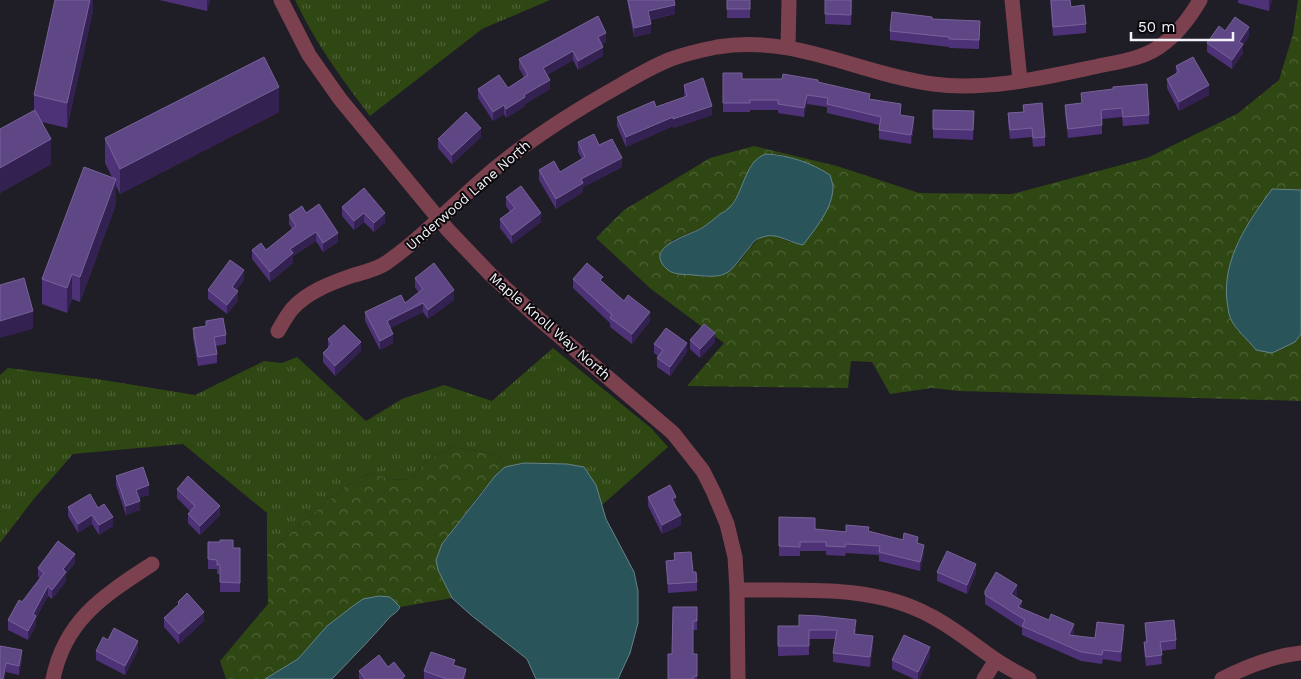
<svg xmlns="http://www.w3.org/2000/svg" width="1301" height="679" viewBox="0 0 1301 679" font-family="'Work Sans',sans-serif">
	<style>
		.grass { fill: url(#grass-tufts) }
		.forest { fill: url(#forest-crowns); fill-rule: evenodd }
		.water { fill: #28545a; stroke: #65848a }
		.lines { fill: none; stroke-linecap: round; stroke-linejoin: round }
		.minor { stroke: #7c414e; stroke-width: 15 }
		.wall { fill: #4e3278 }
		.shaded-wall { fill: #332151 }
		.building { fill: #5f4786; stroke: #776298 }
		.labels { text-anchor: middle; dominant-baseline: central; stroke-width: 4; stroke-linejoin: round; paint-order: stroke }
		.street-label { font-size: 14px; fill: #f4f3f9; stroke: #09080b }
	</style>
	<defs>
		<pattern id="grass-tufts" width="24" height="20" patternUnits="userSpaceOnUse" patternTransform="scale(1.25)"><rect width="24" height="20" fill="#2f4713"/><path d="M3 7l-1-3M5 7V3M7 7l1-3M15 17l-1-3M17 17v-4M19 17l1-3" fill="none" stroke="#4e6236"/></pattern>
		<pattern id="forest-crowns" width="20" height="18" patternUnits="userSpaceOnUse" patternTransform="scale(1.25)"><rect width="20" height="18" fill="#2f4713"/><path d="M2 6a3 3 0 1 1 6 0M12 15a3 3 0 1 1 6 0" fill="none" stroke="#4e6236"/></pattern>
	</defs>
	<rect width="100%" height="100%" fill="#1f1d25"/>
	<g class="grass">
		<path d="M295,0H550L482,29L370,116C341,78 316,44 295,0Z"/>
		<path d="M553,348L651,428L668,447L602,505L596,485L567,464L524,463L505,467L499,456L485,452L453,447L428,460L409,480L392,479L370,473L345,487L267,553V513L183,444L73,454L33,500L0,543V375L8,368L97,379L195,395L264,361L282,363L297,357L366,421L402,399L444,385L492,401Z"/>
	</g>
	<g class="forest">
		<path d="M1298,0H1301V190L1272,189L1247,226L1237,244L1229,316L1237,330L1246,336L1256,350L1295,342L1301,334V401L959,391L932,388L890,394L872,362L851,361L848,388L687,386L724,343L651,289L596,238L624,210L710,158L754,146L837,166L919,193L1012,194L1147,158L1237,114L1279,80L1293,34ZM766,154H778L820,169L791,243C760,223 755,244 737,264C734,267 714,276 709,277C704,277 697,275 693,275L671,241L702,228L731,207L740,191L752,164Z"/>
		<path d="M453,447L485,452L499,456L505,467L483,490L442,544L438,570L452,598L400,607L390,597L363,599L345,612L298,659L265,679H226L220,661L268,604L267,553L345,487L370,473L392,479L409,480L428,460Z"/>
	</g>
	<g class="water">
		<path d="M766,154C788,155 812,163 830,175C831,179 833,184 833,187C833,208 815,229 803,245C787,242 776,231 760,238C755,239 752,244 749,248C727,274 731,279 693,275C685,274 674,275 668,270C641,247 689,236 702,228C708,224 714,219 720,214C724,212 729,209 732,205C744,189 746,160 766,154Z"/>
		<path d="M1272,189L1301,190V334L1295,342L1272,353L1256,350C1247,338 1235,330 1230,317C1228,312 1228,306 1227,301C1222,259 1248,222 1272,189Z"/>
		<path d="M524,463L567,464L584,467L596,485L606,519L634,572L638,591V623L630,653L618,679H536L527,659L471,615L452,598L438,570L436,560L442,544L495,476L505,467Z"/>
		<path d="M379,596L390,597L400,607C398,612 393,614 389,618C371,639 351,659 332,679H265L298,659L327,626L353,606L363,599Z"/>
	</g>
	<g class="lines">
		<g class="minor">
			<path d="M281,0L309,55L340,99L448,230L491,275L538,318L673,433L703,471L714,493L727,524L735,557L737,590L738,679"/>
			<path d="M1012,0L1020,81"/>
			<path d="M788,47L789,0"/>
			<path d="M278,331C282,324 287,315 292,309C307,292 331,283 351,276C363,272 376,270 386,263C419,240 447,211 477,184C520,145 569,114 619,86C636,76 653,66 671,59C685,54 702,50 717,47C794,34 859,74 933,84C986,91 1042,78 1094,67C1115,62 1140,60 1159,47C1177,35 1189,19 1200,0"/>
			<path d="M737,590C801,591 871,584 929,615C953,627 974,645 996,660C1006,667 1018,673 1029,679"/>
			<path d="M53,679C65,619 105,595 152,564"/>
			<path d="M984,679L996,660"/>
			<path d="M1222,679C1247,666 1273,656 1301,653"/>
		</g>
	</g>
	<g class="wall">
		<path d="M93,0V11L67,128L42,122L51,164L0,193V129L34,110V95Z"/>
		<path d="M159,0H210L207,11Z"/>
		<path d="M627,0H674L675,14L650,20L651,33L634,37Z"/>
		<rect x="727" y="0" width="23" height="18"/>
		<path d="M825,0H852L851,25L825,24Z"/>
		<path d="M1050,0H1070L1071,7L1086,24V33L1053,36Z"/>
		<path d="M1238,0H1272L1269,11L1238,3Z"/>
		<path d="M932,19L980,21L979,49L949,48V47L890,40V31Z"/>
		<path d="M1225,31L1249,36L1243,46V53L1232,69L1207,52V43Z"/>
		<path d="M606,42L602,44L603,56L578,70L573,60L547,75L550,89L525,104V106L506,118L504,114L493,121L478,98V89L508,88L524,77L519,68V59Z"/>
		<path d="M1176,66L1209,95L1179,111L1167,88V79L1176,74Z"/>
		<path d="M723,73L742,79L818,82L870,99L901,115L914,126L911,144L879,139V125L827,113V107L807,104L804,117L778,113V110H750V112H723Z"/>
		<path d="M684,85L712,115L673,128V126L626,147L617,126V117L656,107L685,97L684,94Z"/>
		<path d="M1081,93L1149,115V124L1123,126L1122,117L1102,119V134L1068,138L1065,114V105L1082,103Z"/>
		<path d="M1023,105L1045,137V146L1033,147L1032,137L1010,139L1008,123V113L1023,112Z"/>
		<path d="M933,110L974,111L973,140L933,138Z"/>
		<path d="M279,112L120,194L116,186V204L80,302L72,299L67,313L42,304V279L112,177L105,163V138Z"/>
		<path d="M481,137L452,164L438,148V139Z"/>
		<path d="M578,142L599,145L622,167L583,187V192L556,209L539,180V170L560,172L582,159L578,152Z"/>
		<path d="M364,188L385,222L374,232L364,222L354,230L342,216V207Z"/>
		<path d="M506,197L541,222L512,244L500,228V219L510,212L506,206Z"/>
		<path d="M306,213L338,242L323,252L316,241L293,256V263L270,282L252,259V250H266L292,229L289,224V215Z"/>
		<path d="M415,278L454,300L428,319L423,312L390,328L393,343L380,350L365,321V312L405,303L419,293L415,287Z"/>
		<path d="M573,279L603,282L624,301L650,321L632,344L610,327V323L573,288Z"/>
		<path d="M244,280L236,290L238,301L227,314L208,299V290Z"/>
		<path d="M206,321L226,335V344L216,346L217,354V363L198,366L193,338V328L206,326Z"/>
		<path d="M328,339L361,351L335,376L323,362V353L328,348Z"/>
		<path d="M690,340L715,342L700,358L690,349Z"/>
		<path d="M654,344L687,352L670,376L657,367V358L658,356L654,353Z"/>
		<path d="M116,476L149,495L139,498L140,510L126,515L116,485Z"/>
		<path d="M177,489L220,515L200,535L188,523V514L190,511L177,498Z"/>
		<path d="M648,497L676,507L681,525L662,534L648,506Z"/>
		<path d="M68,507L98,508L113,526L99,535L92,524L78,533L68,516Z"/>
		<path d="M779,517L815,529L846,532L869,531L918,544L924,554L920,571L879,561V555L846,553L845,556L826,555V551H800V556H779Z"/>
		<path d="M208,542L233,548H240V592H220V574H217V569H208Z"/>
		<path d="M674,553L697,582V591L668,593L666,561L674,560Z"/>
		<path d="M75,563L66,574V581L52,599L48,596L36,618V625L28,640L8,630V620L40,578L38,577V568Z"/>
		<path d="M937,572L976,573L967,594L937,581Z"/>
		<path d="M985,591L1017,595L1015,597L1022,608L1074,633L1073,636L1095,638L1124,634L1121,662L1103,659L1102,664L1081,661L1022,635V628L985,604Z"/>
		<path d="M178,602L204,621L179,644L164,627V618L178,605Z"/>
		<path d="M697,607V630H693V654H697V679H668Z"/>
		<path d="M1145,623L1176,640V649L1161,651L1162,664L1146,666L1144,651V642H1146Z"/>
		<path d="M778,626L856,629L855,634L873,646L870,667L833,662V653L835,639H809V655L778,656Z"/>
		<path d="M108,640L138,650L125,675L96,660V651Z"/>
		<path d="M0,646L22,660L19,675L6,672Z"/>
		<path d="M930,656L919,679H914L892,669V660Z"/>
		<path d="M455,665L466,669V679H424V671Z"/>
		<path d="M388,667L405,679H359V671Z"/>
	</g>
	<g class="shaded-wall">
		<path d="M90,0H93V11L67,128V103Z"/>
		<path d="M207,0H210L207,11Z"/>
		<path d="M1269,0H1272L1269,11Z"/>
		<path d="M675,5V14L648,20V11Z"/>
		<path d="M651,24V33L634,37V28Z"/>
		<path d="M1249,27V36L1243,46V53L1232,69V60L1239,42Z"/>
		<path d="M606,33V42L598,46V37Z"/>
		<path d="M603,47V56L578,70V61Z"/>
		<path d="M573,51V60L543,77V68Z"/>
		<path d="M550,80V89L525,104V106L506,118V109L524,95Z"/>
		<path d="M1209,85V95L1179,111V102Z"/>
		<path d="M279,87V112L120,194V169Z"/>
		<path d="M807,95V104L804,117V108Z"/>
		<path d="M504,105V114L493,121V112Z"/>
		<path d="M712,106V115L673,128V119Z"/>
		<path d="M673,117V126L626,147V137Z"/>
		<path d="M914,117V126L911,144V135Z"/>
		<path d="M481,128V137L452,164V155Z"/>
		<path d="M51,139V164L0,193V168Z"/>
		<path d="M622,158V167L583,187V192L556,209V199L581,179Z"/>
		<path d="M116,179V204L80,302V277Z"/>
		<path d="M364,213V222L354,230V221Z"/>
		<path d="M385,213V222L374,232V223Z"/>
		<path d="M541,213V222L512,244V235Z"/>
		<path d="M316,232V241L293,256V263L270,282V272L290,249Z"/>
		<path d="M338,233V242L323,252V243Z"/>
		<path d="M244,270V280L232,296V287Z"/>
		<path d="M72,274V299L67,313V288Z"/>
		<path d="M454,290V300L428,319V310Z"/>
		<path d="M238,291V301L227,314V305Z"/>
		<path d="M423,303V312L387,330V321Z"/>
		<path d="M33,311V329L0,338V321Z"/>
		<path d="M650,312V321L632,344V334Z"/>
		<path d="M715,333V342L700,358V349Z"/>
		<path d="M393,334V343L380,350V341Z"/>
		<path d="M361,342V351L335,376V366Z"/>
		<path d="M687,343V352L670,376V367Z"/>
		<path d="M149,485V495L136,499V490Z"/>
		<path d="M676,497V507L672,499Z"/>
		<path d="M140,501V510L126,515V506Z"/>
		<path d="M220,506V515L200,535V526Z"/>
		<path d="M92,515V524L78,533V524Z"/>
		<path d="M681,515V525L662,534V525Z"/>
		<path d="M113,517V526L99,535V525Z"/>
		<path d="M924,545V554L920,571V562Z"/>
		<path d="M75,554V563L66,574V581L52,599V590L63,569Z"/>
		<path d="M976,564V573L967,594V585Z"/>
		<path d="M1017,585V595L1011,604V594Z"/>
		<path d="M48,586V596L36,618V625L28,640V631L33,614Z"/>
		<path d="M1022,601V610L1018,607Z"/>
		<path d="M204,612V621L179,644V634Z"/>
		<path d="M1074,624V633L1069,644V635Z"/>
		<path d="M1124,625V634L1121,662V652Z"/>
		<path d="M873,636V646L870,667V657Z"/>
		<path d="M138,641V650L125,675V666Z"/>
		<path d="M930,647V656L919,679H918V672Z"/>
		<path d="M22,650V660L19,675V666Z"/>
		<path d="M6,663V672L4,679H3Z"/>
		<path d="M466,669V679H463Z"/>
	</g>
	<g class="building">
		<path d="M55,0H90L67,103L34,95Z"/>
		<path d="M628,0H674L675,5L648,11L651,24L634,28Z"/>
		<rect x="727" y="0" width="23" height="9"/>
		<path d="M825,0H851V15L825,14Z"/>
		<path d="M1051,0H1070L1071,7L1084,5L1086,24L1053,27Z"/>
		<path d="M892,12L932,17V19L980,21L979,40L949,39V37L890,31Z"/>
		<path d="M598,16L606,33L598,37L603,47L578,61L573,51L543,68L550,80L524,95L525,97L506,109L504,105L493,112L478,89L499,75L508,88L528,75L519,59Z"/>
		<path d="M1235,17L1249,27L1239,42L1243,44L1232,60L1207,43L1219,26L1225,31Z"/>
		<path d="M264,57L279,87L120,169L105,138Z"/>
		<path d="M1193,57L1209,85L1179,102L1167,79L1179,72L1176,66Z"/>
		<path d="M723,73H742V79H782L783,74L818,80V82L870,94L869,99L901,104L900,115L914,117L911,135L879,130L881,117L827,104L828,98L807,95L804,108L778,104V100H750V103H723Z"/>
		<path d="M703,78L712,106L673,119V117L626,137L617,117L654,101L656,107L687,96L684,85Z"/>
		<path d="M1147,84L1149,115L1123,117L1122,108L1101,110L1102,125L1068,129L1065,105L1082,103L1081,93L1113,89V87Z"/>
		<path d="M1042,103L1045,137L1033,138L1032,128L1010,130L1008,113L1024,112L1023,105Z"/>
		<path d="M35,110L51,139L0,168V129Z"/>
		<path d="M933,110L974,111L973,130L933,129Z"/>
		<path d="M466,112L481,128L452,155L438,139Z"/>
		<path d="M594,134L599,145L612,139L622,158L581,179L583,183L556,199L539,170L554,161L560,172L585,157L578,142Z"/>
		<path d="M84,167L116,179L80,277L72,274L67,288L42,279Z"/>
		<path d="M521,186L541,213L512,235L500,219L515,208L506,197Z"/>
		<path d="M364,188L385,213L374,223L364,213L354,221L342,207Z"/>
		<path d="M319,204L338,233L323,243L316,232L290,249L293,253L270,272L252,250L261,243L266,250L296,226L289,215L302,206L306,213Z"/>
		<path d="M230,260L244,270L232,287L238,291L227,305L208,290Z"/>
		<path d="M434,263L454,290L428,310L423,303L387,321L393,334L380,341L365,312L401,295L405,303L423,289L415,278Z"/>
		<path d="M587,263L603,277L600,280L624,301L628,295L650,312L632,334L610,318L612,315L573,279Z"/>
		<path d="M24,278L33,311L0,321V285Z"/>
		<path d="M223,318L226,335L214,337L217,354L198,357L193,328L206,326V321Z"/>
		<path d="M704,324L715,333L700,349L690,340Z"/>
		<path d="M344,325L361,342L335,366L323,353L332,344L328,339Z"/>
		<path d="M666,328L687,343L670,367L657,358L663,350L654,344Z"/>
		<path d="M143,467L149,485L136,490L140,501L126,506L116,476Z"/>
		<path d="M188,476L220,506L200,526L188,514L195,506L177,489Z"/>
		<path d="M670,485L676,497L672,499L681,515L662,525L648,497Z"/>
		<path d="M90,494L98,508L104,504L113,517L99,525L92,515L78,524L68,507Z"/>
		<path d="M779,517L815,518V529L846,532V525L869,527L868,531L903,540L904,533L918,537L917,543L924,545L920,562L879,552L880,546L846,544L845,547L826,546V542H800V547L779,546Z"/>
		<path d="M220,540H233V548H240V583L220,582V565H217V560L208,559V542H220Z"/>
		<path d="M58,541L75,554L63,569L66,572L52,590L48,586L33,614L36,616L28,631L8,620L19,600L22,602L44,573L38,568Z"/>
		<path d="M947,551L976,564L967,585L937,572Z"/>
		<path d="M691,552L693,572H696L697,582L668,584L666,561L675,560L674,553Z"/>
		<path d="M996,572L1017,585L1011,594L1022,601L1018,607L1049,620L1051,614L1074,624L1069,635L1095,638L1097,622L1124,625L1121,652L1103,650L1102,655L1081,652L1022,626L1025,620L985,595V591Z"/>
		<path d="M187,593L204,612L179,634L164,618L179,604L178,602Z"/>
		<path d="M673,607H697V621H693V654H697V676H693V679H668V654H672Z"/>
		<path d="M799,615L820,616L856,620L854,634L873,636L870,657L833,653L837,630H809V646H778V626H799Z"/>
		<path d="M1174,620L1176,640L1160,642L1162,655L1146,657L1144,642H1147L1145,623Z"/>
		<path d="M114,628L138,641L125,666L96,651L103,637L108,640Z"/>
		<path d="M904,635L930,647L918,672L892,660Z"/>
		<path d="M0,646L22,650L19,666L6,663L3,679H0Z"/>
		<path d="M431,652L455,660L453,665L466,669L463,679H447L424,671Z"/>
		<path d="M379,655L388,667L394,662L405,676L401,679H365L359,671Z"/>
	</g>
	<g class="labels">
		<g class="street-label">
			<text transform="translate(468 195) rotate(-41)">Underwood Lane North</text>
			<text transform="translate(550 326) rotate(41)">Maple Knoll Way North</text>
		</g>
	</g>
	<path d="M1131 32v8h102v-8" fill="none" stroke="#f4f3f9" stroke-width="2.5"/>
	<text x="1138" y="32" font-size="15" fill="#f4f3f9" stroke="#09080b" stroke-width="4" paint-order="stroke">50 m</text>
</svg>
